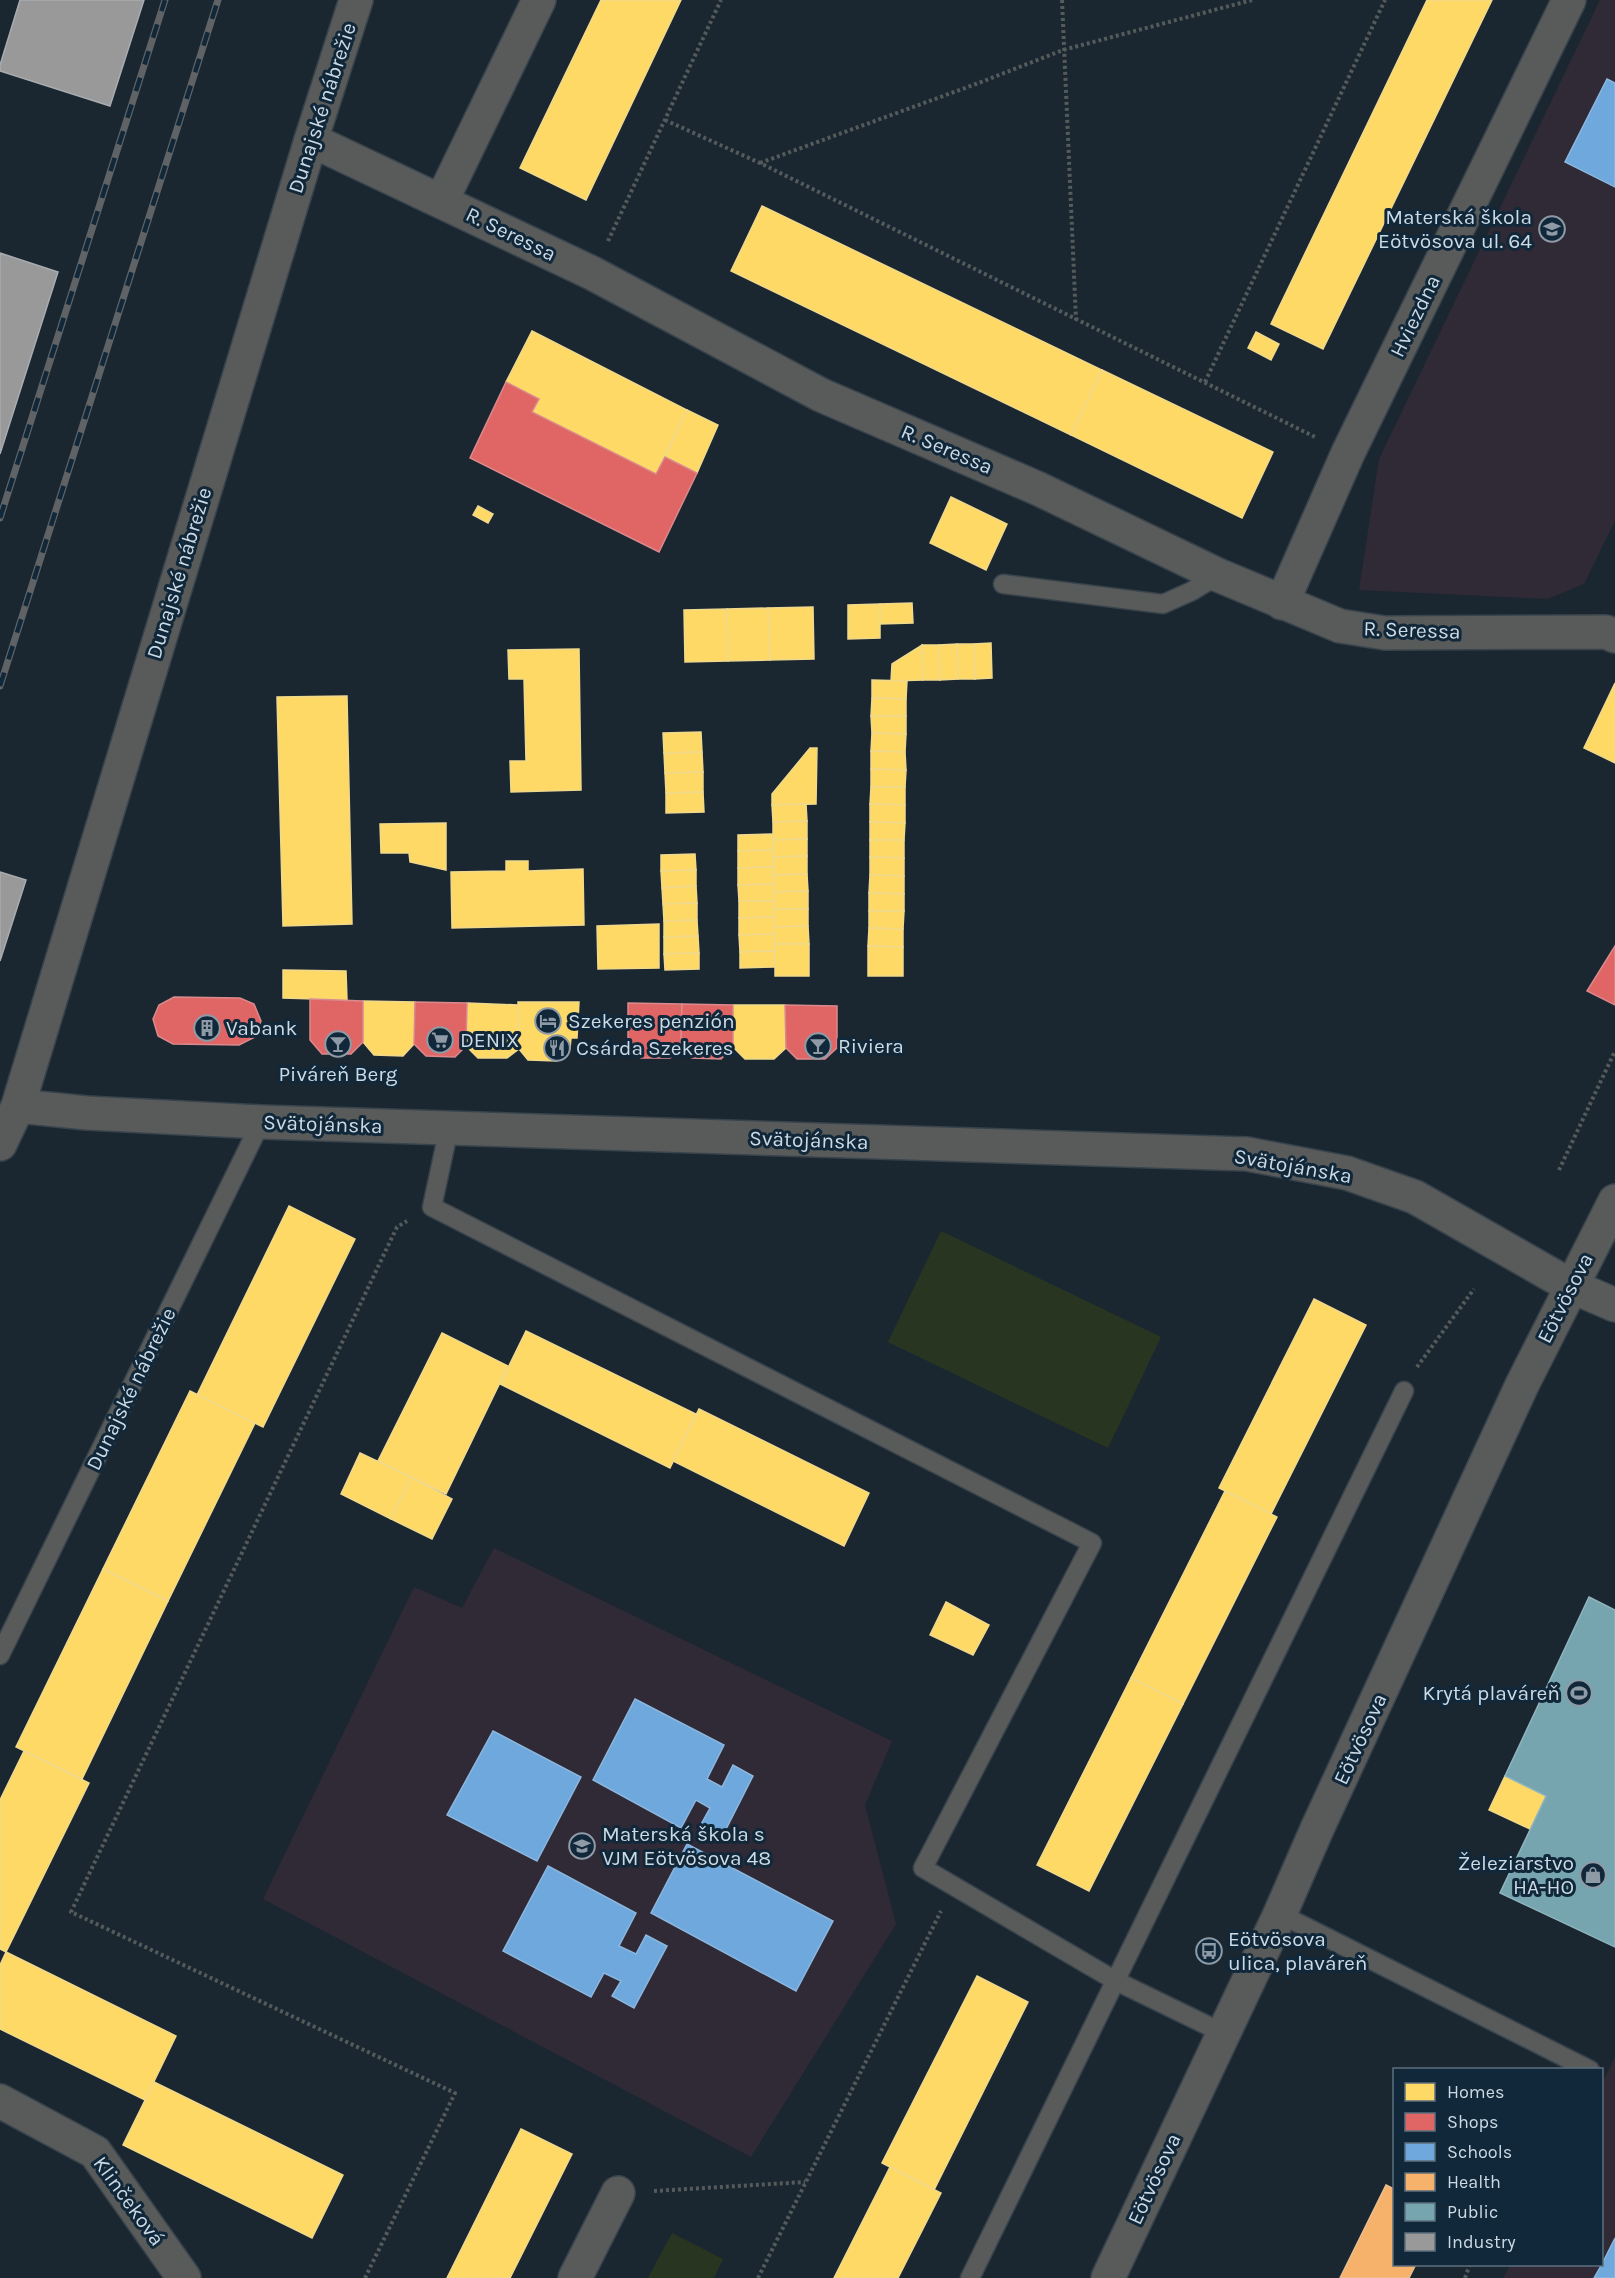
<svg xmlns="http://www.w3.org/2000/svg" width="1615" height="2278" viewBox="0 0 1615 2278" font-family="Karla,sans-serif">
	<style>
		.education { fill: #302936 }
		.park { fill: #283621 }
		.homes { fill: #ffd966; stroke: #f0d98c; stroke-width: 1.5 }
		.shops { fill: #e06666; stroke: #da898c; stroke-width: 1.5 }
		.schools { fill: #6fa8dc; stroke: #8bb7df; stroke-width: 1.5 }
		.health { fill: #f6b26b; stroke: #e9be90; stroke-width: 1.5 }
		.public { fill: #76a5af; stroke: #90b5bf; stroke-width: 1.5 }
		.industry { fill: #999; stroke: #a8acb0; stroke-width: 1.5 }
		.lines { fill: none; stroke-linecap: round; stroke-linejoin: round }
		.lane-casing { stroke: #38434c; stroke-width: 21 }
		.street-casing { stroke: #38434c; stroke-width: 36 }
		.path { stroke: #555a5b; stroke-width: 4; stroke-dasharray: 3 3; stroke-linecap: butt }
		.lane { stroke: #595b5a; stroke-width: 18 }
		.street { stroke: #595b5a; stroke-width: 33 }
		.rail-casing { stroke: #5f6366; stroke-width: 7 }
		.rail { stroke: #11283a; stroke-width: 4.5; stroke-dasharray: 14; stroke-linecap: butt }
		.labels { text-anchor: middle; dominant-baseline: central; stroke-width: 6; stroke-linejoin: round; paint-order: stroke }
		.street-label { font-size: 21px; fill: #ccdae5; stroke: #11283a }
		.poi-label { font-size: 21px; fill: #ccdae5; stroke: #11283a; text-anchor: start }
	</style>
	<rect width="100%" height="100%" fill="#1a2731"/>
	<g class="education">
		<path d="M1600,0H1615V521L1584,584L1548,599L1359,590L1379,459Z"/>
		<path d="M494,1548L892,1741L865,1805L896,1924L751,2157L263,1899L414,1587L462,1608Z"/>
		<path d="M1615,2057V2278H1503L1510,2265L1602,2264V2083Z"/>
	</g>
	<g class="park">
		<path d="M941,1231L1161,1337L1108,1448L888,1342Z"/>
		<path d="M672,2233L723,2259L714,2278H648Z"/>
	</g>
	<g class="homes">
		<path d="M601,0H681L586,200L520,168Z"/>
		<path d="M1427,0H1492L1323,349L1271,324Z"/>
		<path d="M762,206L1102,370L1071,435L731,271Z"/>
		<path d="M532,331L687,410L656,474L532,412L539,399L506,382Z"/>
		<path d="M1256,332L1279,344L1271,360L1248,348Z"/>
		<path d="M1102,370L1273,452L1242,518L1071,435Z"/>
		<path d="M687,410L718,425L697,473L665,457Z"/>
		<path d="M951,497L1007,524L986,570L930,543Z"/>
		<path d="M478,506L493,514L488,523L473,515Z"/>
		<path d="M912,603L913,623L880,624V604Z"/>
		<path d="M880,604V638L848,639V605Z"/>
		<path d="M813,607L814,659L770,660L768,608Z"/>
		<path d="M768,608L770,660L728,661L727,609Z"/>
		<path d="M727,609L728,661L685,662L684,610Z"/>
		<path d="M991,643L992,678L975,679L974,644Z"/>
		<path d="M957,644L958,679L940,680L939,645Z"/>
		<path d="M957,644H974L975,679H958Z"/>
		<path d="M922,645L923,680L891,681L892,664Z"/>
		<path d="M922,645H939L940,680H923Z"/>
		<path d="M579,649L581,790L511,792L510,761H526L524,679H509L508,650Z"/>
		<path d="M872,680L907,681L906,699L872,698Z"/>
		<path d="M1615,683V763L1584,748Z"/>
		<path d="M347,696L352,924L283,926L277,697Z"/>
		<path d="M872,698L906,699V716H871Z"/>
		<path d="M871,716H906V734L872,733Z"/>
		<path d="M701,732L702,752L664,753L663,733Z"/>
		<path d="M872,733L906,734L905,752L871,751Z"/>
		<path d="M810,748H817L816,804L772,805V794Z"/>
		<path d="M871,751L905,752L906,770L871,769Z"/>
		<path d="M702,752L703,772L665,773L664,753Z"/>
		<path d="M871,769L906,770L905,787H871Z"/>
		<path d="M703,772V792L666,793L665,773Z"/>
		<path d="M871,787H905V805L870,804Z"/>
		<path d="M703,792L704,812L666,813V793Z"/>
		<path d="M806,804L807,821L773,822L772,805Z"/>
		<path d="M870,804L905,805V823L870,822Z"/>
		<path d="M807,821V839L773,840V822Z"/>
		<path d="M870,822L905,823L904,840H870Z"/>
		<path d="M446,823V870L410,862L409,853H381L380,824Z"/>
		<path d="M773,834V850L738,851V835Z"/>
		<path d="M807,839V856L773,857V840Z"/>
		<path d="M870,840H904V858L870,857Z"/>
		<path d="M773,850V867L738,868V851Z"/>
		<path d="M695,854L696,870L661,871V855Z"/>
		<path d="M807,856V874L774,875L773,857Z"/>
		<path d="M870,857L904,858V876L870,875Z"/>
		<path d="M506,861H528V871L583,869L584,925L452,928L451,872L506,871Z"/>
		<path d="M773,867L774,884L738,885V868Z"/>
		<path d="M696,870V886L662,888L661,871Z"/>
		<path d="M807,874L808,891L774,892V875Z"/>
		<path d="M870,875L904,876V894L869,893Z"/>
		<path d="M774,884V901H739L738,885Z"/>
		<path d="M696,886L697,903L663,904L662,888Z"/>
		<path d="M808,891V909H774V892Z"/>
		<path d="M869,893L904,894V911H869Z"/>
		<path d="M739,901H774V917L739,918Z"/>
		<path d="M697,903V920L664,921L663,904Z"/>
		<path d="M774,909H808V926L774,927Z"/>
		<path d="M869,911H904L903,929L869,928Z"/>
		<path d="M774,917L775,934L739,935V918Z"/>
		<path d="M697,920L698,936L664,937V921Z"/>
		<path d="M659,924V968L598,969L597,926Z"/>
		<path d="M808,926L809,944H775L774,927Z"/>
		<path d="M869,928L903,929V947L868,946Z"/>
		<path d="M775,934V951L740,952L739,935Z"/>
		<path d="M698,936L699,953L664,954V937Z"/>
		<rect x="775" y="944" width="34" height="32"/>
		<path d="M868,946L903,947V976H868Z"/>
		<path d="M775,951V967L740,968V952Z"/>
		<path d="M699,953V969L665,970L664,954Z"/>
		<path d="M283,970L346,971L347,1000L283,998Z"/>
		<path d="M363,1001L415,1002L414,1044L403,1056L374,1055L363,1042Z"/>
		<path d="M518,1002H579L577,1038H571L570,1049L557,1061L528,1060L519,1049Z"/>
		<path d="M467,1003L518,1005L519,1049L507,1058H478L466,1046Z"/>
		<path d="M733,1005H785L786,1048L774,1059H745L733,1047Z"/>
		<path d="M289,1206L355,1239L263,1427L197,1395Z"/>
		<path d="M1314,1299L1366,1325L1271,1514L1219,1488Z"/>
		<path d="M526,1331L696,1414L670,1468L500,1384Z"/>
		<path d="M442,1333L508,1366L446,1494L378,1461Z"/>
		<path d="M190,1391L255,1423L168,1601L103,1569Z"/>
		<path d="M699,1409L869,1493L844,1546L673,1461Z"/>
		<path d="M360,1453L411,1477L391,1519L341,1494Z"/>
		<path d="M411,1477L452,1499L432,1539L391,1519Z"/>
		<path d="M1225,1491L1277,1517L1183,1704L1131,1678Z"/>
		<path d="M103,1569L168,1601L82,1779L16,1747Z"/>
		<path d="M946,1602L989,1625L973,1655L930,1635Z"/>
		<path d="M1131,1678L1183,1704L1089,1891L1037,1865Z"/>
		<path d="M24,1751L89,1783L6,1952L0,1949V1800Z"/>
		<path d="M1505,1776L1546,1796L1530,1829L1489,1810Z"/>
		<path d="M6,1952L176,2036L145,2100L0,2029V1965Z"/>
		<path d="M977,1976L1028,2002L934,2190L882,2163Z"/>
		<path d="M154,2082L343,2175L312,2238L123,2145Z"/>
		<path d="M521,2129L572,2154L510,2278H447Z"/>
		<path d="M890,2167L941,2193L898,2278H834Z"/>
	</g>
	<g class="shops">
		<path d="M506,382L539,399L532,412L656,474L665,457L697,473L659,552L470,458Z"/>
		<path d="M1615,946V1005L1587,991Z"/>
		<path d="M174,997L240,998L254,1004L261,1021L255,1037L239,1045L173,1044L158,1036L153,1019L159,1005Z"/>
		<path d="M310,999L363,1001V1042L351,1054H322L310,1040Z"/>
		<path d="M415,1002L467,1003L466,1046L455,1057L426,1056L414,1044Z"/>
		<path d="M628,1003L682,1004L681,1047L670,1058H641L628,1046Z"/>
		<path d="M682,1004L733,1005V1047L721,1059L692,1058L681,1047Z"/>
		<path d="M785,1005L837,1006V1048L825,1059H797L786,1048Z"/>
	</g>
	<g class="schools">
		<path d="M1607,79L1615,83V187L1565,162Z"/>
		<path d="M635,1699L724,1745L707,1779L722,1787L733,1765L753,1776L721,1839L699,1828L710,1808L696,1800L681,1828L593,1780Z"/>
		<path d="M493,1731L581,1777L537,1861L447,1815Z"/>
		<path d="M687,1844L833,1921L796,1991L651,1913Z"/>
		<path d="M548,1866L636,1913L619,1946L636,1954L646,1935L667,1946L634,2008L612,1996L621,1981L604,1973L591,1997L503,1951Z"/>
		<path d="M1615,2238V2278H1594L1602,2264Z"/>
	</g>
	<path class="health" d="M1386,2185L1394,2189V2264H1416L1409,2278H1340Z"/>
	<path class="public" d="M1589,1597L1615,1610V1947L1500,1893L1546,1796L1505,1776Z"/>
	<g class="industry">
		<path d="M20,0H144L110,106L0,71V65Z"/>
		<path d="M0,253L58,272L0,454Z"/>
		<path d="M0,872L26,880L0,961Z"/>
	</g>
	<g class="lines">
		<g class="lane-casing">
			<g id="lane">
				<path d="M1003,584L1163,604L1192,591L1218,575"/>
				<path d="M449,1128L432,1207L1092,1543L923,1868L1116,1981L1223,2033"/>
				<path d="M0,1655L261,1122"/>
				<path d="M1280,1914L1590,2070"/>
				<path d="M970,2278L1404,1391"/>
			</g>
		</g>
		<g class="street-casing">
			<g id="street">
				<path d="M311,140L592,273L821,395L1039,489L1218,575L1340,626L1385,633L1606,632L1615,636"/>
				<path d="M442,200L539,0"/>
				<path d="M1282,603L1348,453L1569,0"/>
				<path d="M18,1106L87,1113L261,1122L1247,1154L1347,1173L1415,1197L1571,1286L1615,1305"/>
				<path d="M0,1144L18,1106L311,140L356,0"/>
				<path d="M0,2101L95,2152L184,2278"/>
				<path d="M575,2278L618,2193"/>
				<path d="M1108,2278L1280,1914L1317,1829L1522,1385L1615,1201"/>
			</g>
		</g>
		<g class="path">
			<path d="M1062,0L1076,320"/>
			<path d="M665,120L760,163L1315,437"/>
			<path d="M760,163L976,84L1063,50L1252,0"/>
			<path d="M608,241L721,0"/>
			<path d="M1205,382L1385,0"/>
			<path d="M1559,1170L1615,1051"/>
			<path d="M1417,1367L1474,1289"/>
			<path d="M654,2191L805,2182"/>
			<path d="M365,2278L455,2093L71,1912L397,1227L407,1221"/>
			<path d="M758,2278L941,1911"/>
			<path d="M1465,2278L1470,2264"/>
		</g>
		<use href="#lane" class="lane"/>
		<use href="#street" class="street"/>
		<g class="rail-casing">
			<g id="rail">
				<path d="M0,518L165,0"/>
				<path d="M0,686L218,0"/>
			</g>
		</g>
		<use href="#rail" class="rail"/>
	</g>
	<defs>
		<g id="school-ring" transform="scale(1.35)"><circle r="9.5" fill="#11283a" stroke="#8e9ba6" stroke-width="1.5"/><path d="M0-5L7-2L0 1L-7-2ZM-4 1L0 2.5L4 1V4Q0 6-4 4Z" fill="#8e9ba6"/></g>
		<g id="hotel-ring" transform="scale(1.35)"><circle r="9.5" fill="#11283a" stroke="#8e9ba6" stroke-width="1.5"/><path d="M-6-4.5h1.5V1H6V5H4.5V3h-9V5H-6ZM-4 0a1.8 1.8 0 1 1 3.6 0ZM.5 0V-2.5h3Q6-2.5 6 0Z" fill="#8e9ba6"/></g>
		<g id="building-ring" transform="scale(1.35)"><circle r="9.5" fill="#11283a" stroke="#8e9ba6" stroke-width="1.5"/><path d="M-4-6H4V6H1V3H-1V6H-4ZM-2.5-4.3h1.7v1.8h-1.7ZM.8-4.3h1.7v1.8H.8ZM-2.5-1h1.7V.8h-1.7ZM.8-1h1.7V.8H.8Z" fill="#8e9ba6"/></g>
		<g id="supermarket-ring" transform="scale(1.35)"><circle r="9.5" fill="#11283a" stroke="#8e9ba6" stroke-width="1.5"/><path d="M-6-5.5h2.5l.6 2H6L4.5 2H-2.5L-4.4-4H-6ZM-1.5 3.2a1.3 1.3 0 1 0 .1 0ZM3 3.2a1.3 1.3 0 1 0 .1 0Z" fill="#8e9ba6"/></g>
		<g id="bar-ring" transform="scale(1.35)"><circle r="9.5" fill="#11283a" stroke="#8e9ba6" stroke-width="1.5"/><path d="M-6-5H6L.8 .8V4.5H3.5V6h-7V4.5H-.8V.8Z" fill="#8e9ba6"/></g>
		<g id="restaurant-ring" transform="scale(1.35)"><circle r="9.5" fill="#11283a" stroke="#8e9ba6" stroke-width="1.5"/><path d="M-5-6h1v4h1v-4h1v4h1v-4h1v5L-1.5 .5V6h-2V.5L-5-1ZM5-6V6H3V1.5H1.5Q1.5-4 5-6Z" fill="#8e9ba6"/></g>
		<g id="stadium-ring" transform="scale(1.35)"><circle r="9.5" fill="#11283a" stroke="#8e9ba6" stroke-width="1.5"/><path d="M0-5a6.5 5 0 1 0 0 10a6.5 5 0 1 0 0-10ZM-3.5-1.8h7v3.6h-7Z" fill="#8e9ba6"/></g>
		<g id="shop-ring" transform="scale(1.35)"><circle r="9.5" fill="#11283a" stroke="#8e9ba6" stroke-width="1.5"/><path d="M-5-2.5h2.3a2.7 3.5 0 0 1 5.4 0H5L5.5 6h-11ZM-1.5-2.5h3a1.5 2.3 0 0 0-3 0Z" fill="#8e9ba6"/></g>
		<g id="bus-ring" transform="scale(1.35)"><circle r="9.5" fill="#11283a" stroke="#8e9ba6" stroke-width="1.5"/><path d="M-5-6H5V4H4V6H2V4H-2V6H-4V4H-5ZM-3.5-4V0h7V-4ZM-3.5 1.2v1.5H-2V1.2ZM2 1.2v1.5H3.5V1.2Z" fill="#8e9ba6"/></g>
	</defs>
	<g fill-rule="evenodd">
		<use href="#school-ring" x="1552" y="229"/>
		<use href="#hotel-ring" x="548" y="1021"/>
		<use href="#building-ring" x="207" y="1028"/>
		<use href="#supermarket-ring" x="440" y="1040"/>
		<use href="#bar-ring" x="338" y="1044"/>
		<use href="#bar-ring" x="818" y="1046"/>
		<use href="#restaurant-ring" x="557" y="1048"/>
		<use href="#stadium-ring" x="1579" y="1693"/>
		<use href="#school-ring" x="582" y="1846"/>
		<use href="#shop-ring" x="1593" y="1875"/>
		<use href="#bus-ring" x="1209" y="1951"/>
	</g>
	<g class="labels">
		<g class="street-label">
			<text transform="translate(322 108) rotate(-72)">Dunajské nábrežie</text>
			<text transform="translate(511 234) rotate(26)">R. Seressa</text>
			<text transform="translate(1415 316) rotate(-64)">Hviezdna</text>
			<text transform="translate(947 449) rotate(23)">R. Seressa</text>
			<text transform="translate(179 573) rotate(-73)">Dunajské nábrežie</text>
			<text transform="translate(1412 630) rotate(2)">R. Seressa</text>
			<text transform="translate(323 1124) rotate(2)">Svätojánska</text>
			<text transform="translate(809 1140) rotate(2)">Svätojánska</text>
			<text transform="translate(1293 1166) rotate(10)">Svätojánska</text>
			<text transform="translate(1565 1298) rotate(-63)">Eötvösova</text>
			<text transform="translate(131 1389) rotate(-64)">Dunajské nábrežie</text>
			<text transform="translate(1360 1739) rotate(-65)">Eötvösova</text>
			<text transform="translate(1154 2179) rotate(-65)">Eötvösova</text>
			<text transform="translate(129 2201) rotate(54)">Klinčeková</text>
		</g>
		<g class="poi-label">
			<text x="1532" y="217" text-anchor="end">Materská škola<tspan x="1532" dy="24">Eötvösova ul. 64</tspan></text>
			<text x="568" y="1021">Szekeres penzión</text>
			<text x="226" y="1028">Vabank</text>
			<text x="460" y="1040">DENIX</text>
			<text x="838" y="1046">Riviera</text>
			<text x="576" y="1048">Csárda Szekeres</text>
			<text x="338" y="1074" text-anchor="middle">Piváreň Berg</text>
			<text x="1560" y="1693" text-anchor="end">Krytá plaváreň</text>
			<text x="602" y="1834">Materská škola s<tspan x="602" dy="24">VJM Eötvösova 48</tspan></text>
			<text x="1574" y="1863" text-anchor="end">Železiarstvo<tspan x="1574" dy="24">HA-HO</tspan></text>
			<text x="1228" y="1939">Eötvösova<tspan x="1228" dy="24">ulica, plaváreň</tspan></text>
		</g>
	</g>
	<rect x="1393" y="2068" width="210" height="198" fill="#11283a" stroke="#5c6f7e" stroke-width="1.5"/>
	<rect x="1405" y="2083" width="30" height="18" fill="#ffd966" stroke="#5c6f7e" stroke-width="1.5"/>
	<text x="1447" y="2098" font-size="18" fill="#ccdae5">Homes</text>
	<rect x="1405" y="2113" width="30" height="18" fill="#e06666" stroke="#5c6f7e" stroke-width="1.5"/>
	<text x="1447" y="2128" font-size="18" fill="#ccdae5">Shops</text>
	<rect x="1405" y="2143" width="30" height="18" fill="#6fa8dc" stroke="#5c6f7e" stroke-width="1.5"/>
	<text x="1447" y="2158" font-size="18" fill="#ccdae5">Schools</text>
	<rect x="1405" y="2173" width="30" height="18" fill="#f6b26b" stroke="#5c6f7e" stroke-width="1.5"/>
	<text x="1447" y="2188" font-size="18" fill="#ccdae5">Health</text>
	<rect x="1405" y="2203" width="30" height="18" fill="#76a5af" stroke="#5c6f7e" stroke-width="1.5"/>
	<text x="1447" y="2218" font-size="18" fill="#ccdae5">Public</text>
	<rect x="1405" y="2233" width="30" height="18" fill="#999999" stroke="#5c6f7e" stroke-width="1.5"/>
	<text x="1447" y="2248" font-size="18" fill="#ccdae5">Industry</text>
</svg>
